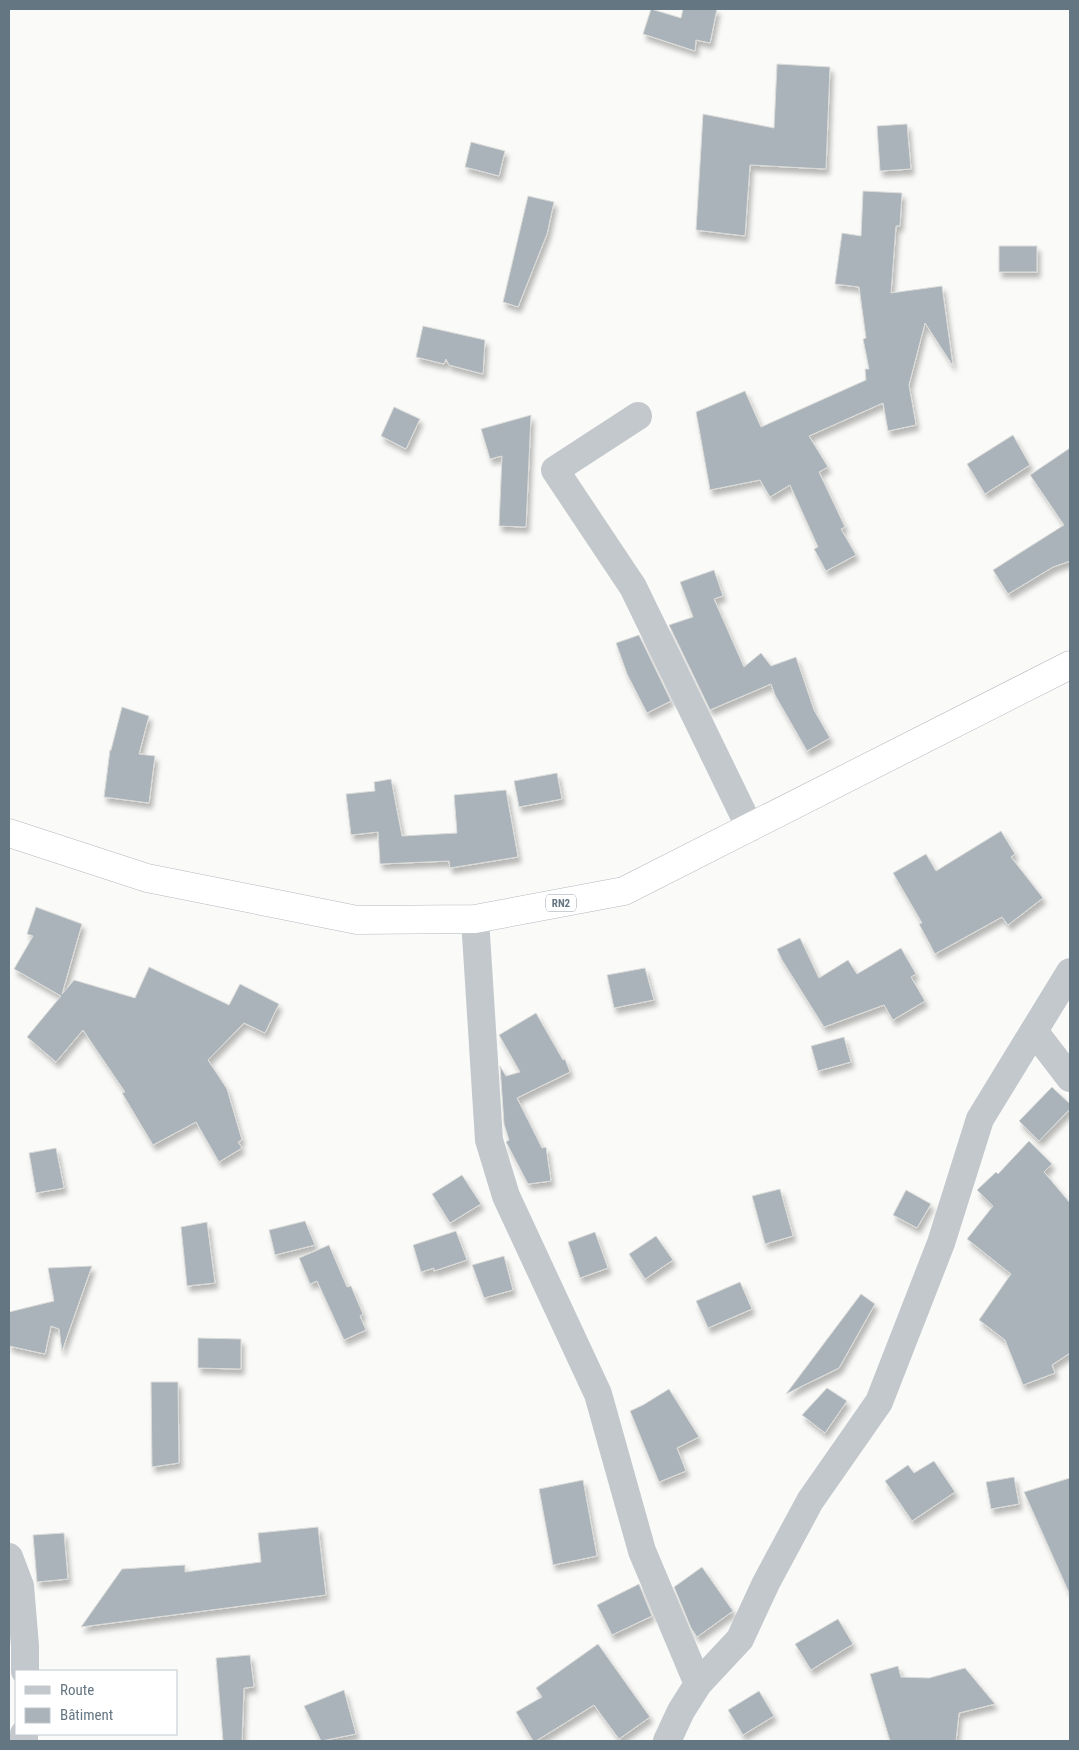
<svg xmlns="http://www.w3.org/2000/svg" width="1079" height="1750" viewBox="0 0 1079 1750" font-family="'Roboto Condensed',sans-serif">
	<style>
		.building { fill: #aab3b9; stroke: #dcdcda; filter: url(#shadow) }
		.lines { fill: none; stroke-linecap: round; stroke-linejoin: round }
		.highway-casing { stroke: #b4b9bd; stroke-width: 29 }
		.minor { stroke: #c3c8cc; stroke-width: 28 }
		.highway { stroke: #fff; stroke-width: 28 }
		.labels { text-anchor: middle; dominant-baseline: central; stroke-width: 5; stroke-linejoin: round; paint-order: stroke }
		.shield { fill: #fff; stroke: #939fa8; stroke-width: 1 }
		.shield-label { font-size: 11px; font-weight: bold; fill: #657683 }
	</style>
	<defs>
		<filter id="shadow"><feDropShadow dx="3" dy="5.5" stdDeviation="2.5" flood-color="#0004"/></filter>
	</defs>
	<rect width="100%" height="100%" fill="#fafaf8"/>
	<g class="building">
		<path d="M651,9L681,18L683,9H717L710,43L696,40L695,51L643,34Z"/>
		<path d="M777,64L830,67L826,169L750,165L745,236L696,230L703,114L774,128Z"/>
		<path d="M907,124L911,169L880,171L877,126Z"/>
		<path d="M471,142L505,151L499,176L465,167Z"/>
		<path d="M863,191L902,193L900,226H896L891,293L942,286L953,366L925,323L909,385L916,425L888,431L883,403L809,436L828,467L819,472L845,527L841,529L856,555L826,571L814,549L818,547L790,485L770,497L760,480L710,490L696,412L745,391L761,427L866,380L865,369H869L863,339L866,338L859,287L835,284L842,233L861,236Z"/>
		<path d="M528,196L554,202L547,234L518,307L503,302Z"/>
		<rect x="999" y="246" width="38" height="26"/>
		<path d="M423,326L485,340L483,374L449,365L446,359L444,364L416,357Z"/>
		<path d="M394,407L420,419L406,449L381,436Z"/>
		<path d="M531,415L526,527L499,526L502,456L490,459L481,429Z"/>
		<path d="M1013,435L1030,465L985,494L967,464Z"/>
		<path d="M1070,448V561L1053,567L1008,594L993,570L1064,525L1030,475Z"/>
		<path d="M714,570L723,596L714,599L744,667L761,653L771,666L796,657L814,710L830,738L807,751L775,695L771,684L710,710L669,625L693,617L680,582Z"/>
		<path d="M639,635L671,701L647,713L627,674L616,643Z"/>
		<path d="M122,707L149,716L139,754L155,756L149,803L104,797L110,750H111Z"/>
		<path d="M557,773L562,799L519,807L514,781Z"/>
		<path d="M391,779L402,836L457,833L454,795L506,790L518,857L450,868L449,861L380,864L378,832L351,835L346,794L375,791L374,782Z"/>
		<path d="M1001,831L1015,854L1011,857L1043,898L1008,925L1002,917L935,954L919,924L922,923L893,873L926,854L936,871Z"/>
		<path d="M36,907L82,924L62,994L74,980L135,998L149,967L229,1005L240,984L279,1004L265,1033L244,1023L208,1060L227,1089L242,1140L238,1142L242,1148L219,1162L196,1122L153,1145L122,1093L125,1092L83,1030L56,1062L27,1037L61,996L14,969L33,936L27,934Z"/>
		<path d="M800,938L819,978L848,960L857,974L901,948L916,974L911,977L925,1001L893,1020L884,1005L824,1027L782,960L777,949Z"/>
		<path d="M645,968L654,1000L614,1008L607,975Z"/>
		<path d="M536,1013L563,1060L565,1059L570,1072L517,1098L542,1148L546,1147L551,1181L528,1184L506,1142L509,1140L504,1124L500,1066L506,1076L520,1072L499,1035Z"/>
		<path d="M844,1037L851,1062L818,1071L811,1046Z"/>
		<path d="M1052,1087L1070,1104V1109L1039,1141L1019,1121Z"/>
		<path d="M1029,1141L1052,1164L1044,1172L1070,1203V1353L1052,1365L1055,1373L1023,1385L1005,1340L979,1320L1011,1274L967,1239L993,1206L977,1190L996,1172L998,1174Z"/>
		<path d="M56,1148L64,1188L36,1193L29,1153Z"/>
		<path d="M462,1175L481,1204L450,1223L432,1194Z"/>
		<path d="M780,1189L793,1236L765,1244L752,1196Z"/>
		<path d="M906,1190L931,1204L917,1228L893,1215Z"/>
		<path d="M305,1221L315,1245L275,1255L269,1230Z"/>
		<path d="M207,1222L215,1283L187,1286L181,1227Z"/>
		<path d="M456,1231L467,1260L434,1271V1268L421,1272L413,1245Z"/>
		<path d="M595,1232L608,1268L580,1278L568,1242Z"/>
		<path d="M656,1236L673,1260L645,1279L629,1254Z"/>
		<path d="M329,1245L347,1287L351,1286L363,1314L360,1316L366,1330L344,1340L317,1281L310,1284L299,1258Z"/>
		<path d="M504,1256L513,1290L484,1298L472,1265Z"/>
		<path d="M92,1266L62,1351L59,1329L51,1326L45,1354L9,1346V1312L54,1301L48,1268Z"/>
		<path d="M740,1282L752,1309L708,1328L696,1301Z"/>
		<path d="M861,1294L875,1304L839,1368L786,1394Z"/>
		<path d="M198,1338L241,1339V1369L198,1368Z"/>
		<path d="M151,1382H178L179,1463L152,1467Z"/>
		<path d="M827,1388L847,1401L825,1433L802,1415Z"/>
		<path d="M669,1389L699,1437L677,1448L686,1471L659,1482L630,1411L643,1405Z"/>
		<path d="M934,1461L955,1492L912,1521L885,1481L908,1465L914,1473Z"/>
		<path d="M1014,1477L1019,1504L991,1509L986,1482Z"/>
		<path d="M1070,1478V1595L1024,1492Z"/>
		<path d="M583,1480L597,1556L553,1565L539,1489Z"/>
		<path d="M318,1527L326,1595L81,1627L122,1569L185,1565V1572L261,1562L258,1533Z"/>
		<path d="M64,1533L68,1579L37,1582L33,1535Z"/>
		<path d="M702,1567L733,1611L697,1637L691,1628L674,1587Z"/>
		<path d="M639,1584L652,1616L612,1635L597,1605Z"/>
		<path d="M838,1619L853,1644L811,1670L795,1644Z"/>
		<path d="M598,1644L650,1717L619,1739L594,1705L536,1741H533L516,1712L542,1697L536,1688Z"/>
		<path d="M250,1655L254,1687L244,1688L242,1741H223L216,1658Z"/>
		<path d="M898,1666L901,1677L929,1678L965,1668L995,1704L959,1713L956,1741H890L870,1674Z"/>
		<path d="M344,1690L356,1734L321,1741L304,1706Z"/>
		<path d="M759,1691L774,1716L743,1735L728,1710Z"/>
	</g>
	<g class="lines">
		<g class="highway-casing">
			<path id="highway" d="M9,833L147,878L357,920L475,919L624,891L1070,665"/>
		</g>
		<g class="minor">
			<path d="M638,416L555,470L633,587L750,828"/>
			<path d="M475,919L489,1140L506,1196L598,1394L642,1551L698,1684"/>
			<path d="M1034,1031L1070,1078"/>
			<path d="M9,1557L20,1586L25,1646V1671"/>
			<path d="M24,1741V1734"/>
			<path d="M667,1741L681,1711L698,1684L740,1639L766,1583L810,1501L879,1402L941,1243L980,1119L1070,972"/>
		</g>
		<use href="#highway" class="highway"/>
	</g>
	<g class="labels">
		<rect class="shield" x="546" y="894.5" width="30" height="17" rx="4"/>
		<g class="shield-label">
			<text x="561" y="903">RN2</text>
		</g>
	</g>
	<rect width="1079" height="1750" fill="none" stroke="#657683" stroke-width="20"/>
	<rect x="15" y="1670" width="162" height="65" fill="#ffffff" stroke="#c1c8cd"/>
	<rect x="25" y="1686" width="25" height="8" fill="#c3c8cc" stroke="#c1c8cd"/>
	<text x="60" y="1695" font-size="15" fill="#657683">Route</text>
	<rect x="25" y="1708" width="25" height="15" fill="#aab3b9" stroke="#c1c8cd"/>
	<text x="60" y="1720" font-size="15" fill="#657683">Bâtiment</text>
</svg>
